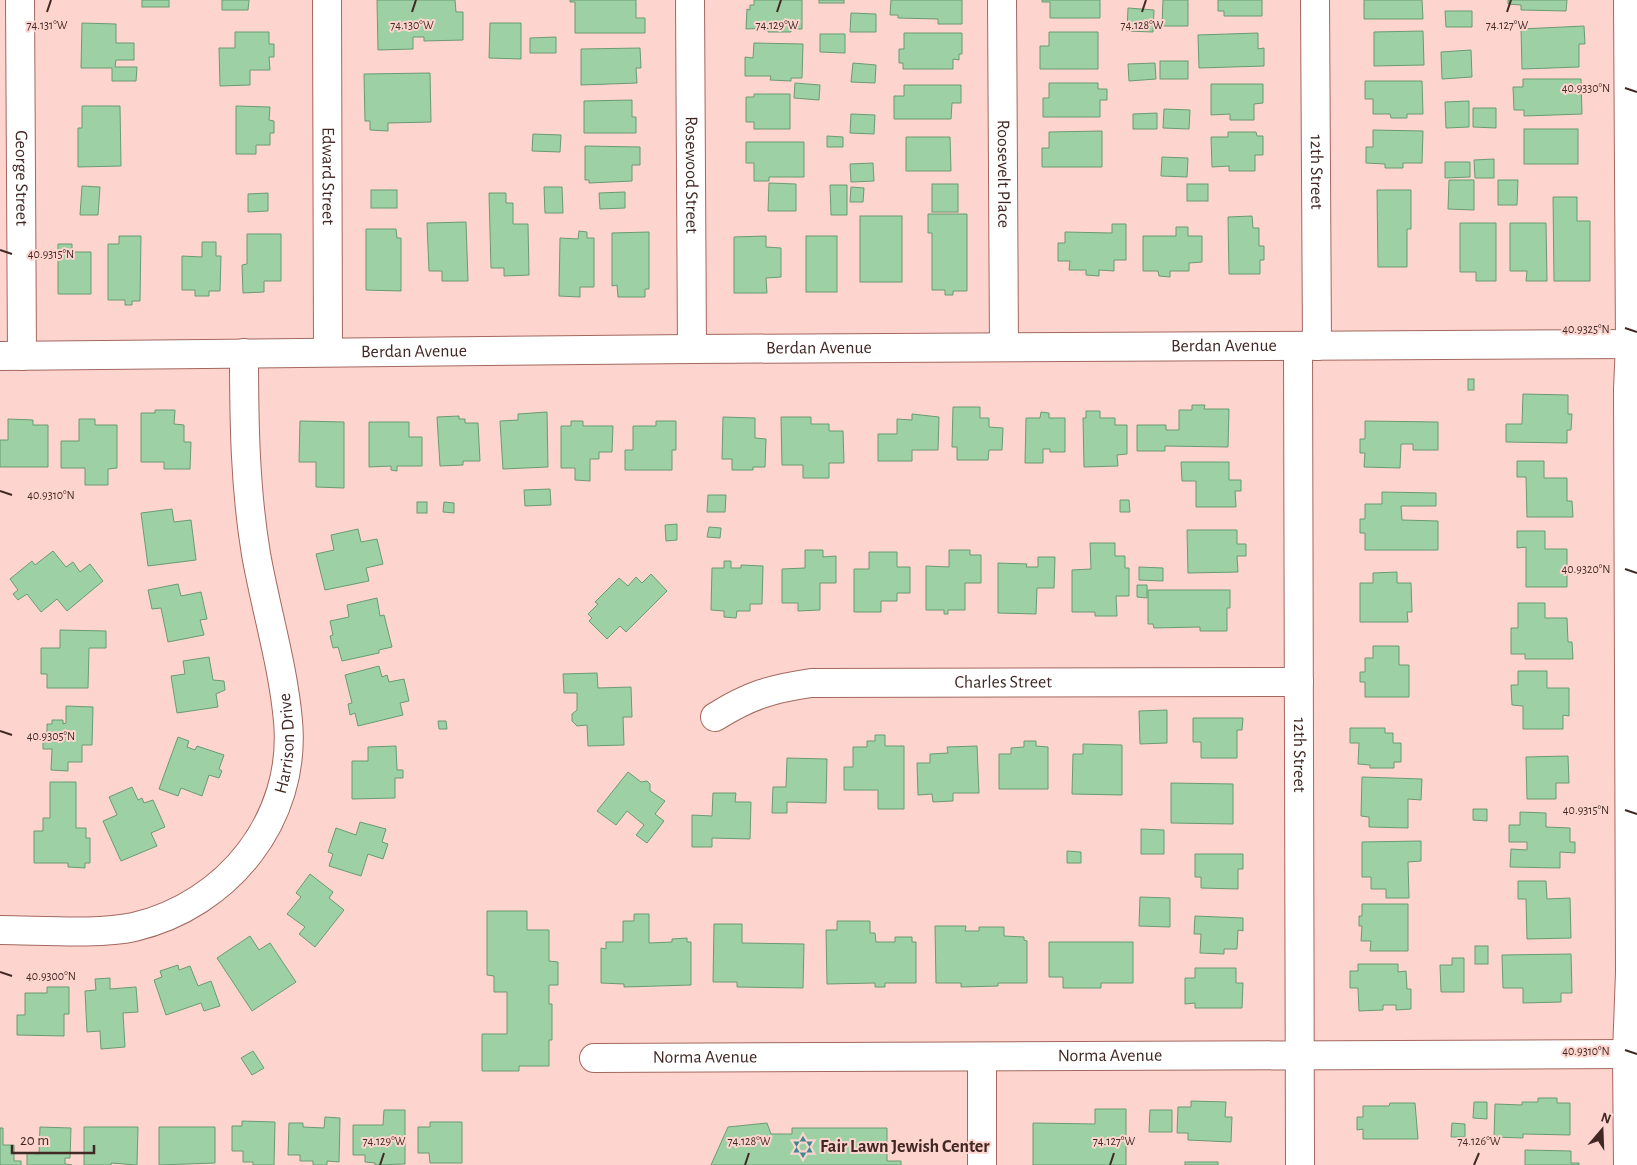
<svg xmlns="http://www.w3.org/2000/svg" width="1637" height="1165" viewBox="0 0 1637 1165" font-family="'Alegreya Sans',sans-serif">
	<style>
		.building { fill: #9dd1a5; stroke: #6a9a73 }
		.lines { fill: none; stroke-linecap: round; stroke-linejoin: round }
		.minor-casing { stroke: #a3685f; stroke-width: 30 }
		.tertiary-casing { stroke: #a3685f; stroke-width: 30 }
		.minor { stroke: #fff; stroke-width: 28 }
		.tertiary { stroke: #fff; stroke-width: 28 }
		.ticks { fill: none; stroke: #412824; stroke-width: 2 }
		.labels { text-anchor: middle; dominant-baseline: central; stroke-width: 4; stroke-linejoin: round; paint-order: stroke }
		.street-label { font-size: 18px; fill: #412824; stroke: #fdd5ce }
		.poi-label { font-size: 18px; font-weight: bold; fill: #412824; stroke: #fdd5ce; text-anchor: start }
		.ticks-label { font-size: 12px; text-anchor: middle; fill: #412824; stroke: #fdd5ce; stroke-width: 4; stroke-linejoin: round; paint-order: stroke }
	</style>
	<rect width="100%" height="100%" fill="#fdd5ce"/>
	<g class="building">
		<rect x="142" y="0" width="27" height="7"/>
		<path d="M222,0H249L248,10H222Z"/>
		<path d="M377,0H455L456,12H463V40L424,41V37H413V49L378,50Z"/>
		<path d="M570,0H636V18H645V33H575V2H570Z"/>
		<path d="M754,0H802V29H791V32H768V28L746,29L747,9L750,10V5H754Z"/>
		<rect x="819" y="0" width="25" height="3"/>
		<path d="M891,0H962V24H938V19L898,18V15H890Z"/>
		<path d="M1042,0H1100V18H1050V2H1042Z"/>
		<path d="M1163,0H1188V26H1162Z"/>
		<path d="M1218,0H1262V16H1224V11H1218Z"/>
		<path d="M1364,0H1422L1423,19H1364Z"/>
		<path d="M1508,0H1567L1566,11L1521,10V5L1508,4Z"/>
		<path d="M1128,8L1154,10L1153,32L1127,31Z"/>
		<path d="M1445,11H1472V27H1446Z"/>
		<path d="M851,13L876,14V32H850Z"/>
		<path d="M82,23L116,24V43H134V60H116L115,67H137L136,81H112V68H81Z"/>
		<path d="M490,23H521V59L489,58Z"/>
		<path d="M1584,26L1585,44H1579V67L1522,69L1521,29Z"/>
		<path d="M1423,31L1424,65L1374,66V32Z"/>
		<path d="M235,32H269V44H274V57H269L270,70H250V85L220,86L219,48H235Z"/>
		<path d="M1049,32H1098V69H1040V46H1049Z"/>
		<path d="M904,33H962V54H959V60L953,59V69H903V63H899V49H904Z"/>
		<path d="M1258,33V49L1264,48V66L1199,68L1198,35Z"/>
		<path d="M820,34H845V53L820,52Z"/>
		<path d="M556,37V53H530V38Z"/>
		<path d="M754,43L803,44L802,78H791V81L770,80L771,76H745V57L753,58Z"/>
		<path d="M640,48L641,68H636L637,83L581,85V49Z"/>
		<path d="M1471,50L1472,77L1442,79L1441,52Z"/>
		<rect x="1160" y="61" width="28" height="18"/>
		<path d="M853,63L876,65L875,83L851,82Z"/>
		<path d="M1155,63L1156,79L1129,81L1128,64Z"/>
		<path d="M430,73L431,122L388,123V131L370,130V121H365L364,74Z"/>
		<path d="M1523,79H1581L1582,114L1524,116V110H1514L1513,87H1523Z"/>
		<path d="M1365,81H1422L1423,114H1407V118H1391L1390,114H1373V99H1365Z"/>
		<path d="M795,83L820,85L819,100L794,98Z"/>
		<path d="M1049,83H1098V89H1107V100H1100V117H1043V98H1049Z"/>
		<path d="M1211,84H1263V103L1254,104V120H1230V114L1211,115Z"/>
		<path d="M904,85H961V103H952L951,119H894V96H904Z"/>
		<path d="M754,94H790V129H754V122H746V97H754Z"/>
		<path d="M632,100V117H636V133H584V101Z"/>
		<path d="M1469,101V127L1446,128L1445,102Z"/>
		<path d="M82,106H120L121,166L78,167V128H82Z"/>
		<path d="M236,106L270,107L269,120L274,121V133H270V145H256V154H236Z"/>
		<path d="M1473,108H1496V128L1473,127Z"/>
		<path d="M1164,109L1190,110L1189,129L1163,128Z"/>
		<path d="M1157,113V129H1133V114Z"/>
		<path d="M851,114L875,115L874,134L850,133Z"/>
		<rect x="1524" y="129" width="54" height="35"/>
		<path d="M1373,130L1423,131L1422,163H1403V168H1385V164L1366,163V147H1373Z"/>
		<path d="M1102,131V167H1042V148H1049V132Z"/>
		<path d="M1228,132H1256L1257,136H1263V155H1255V171H1229V166L1212,167L1211,137H1228Z"/>
		<path d="M533,134L561,135L560,152L532,151Z"/>
		<path d="M827,136L843,137V147H827Z"/>
		<path d="M906,137H950L951,171H906Z"/>
		<path d="M746,142H804V177H769V181H754V163H746Z"/>
		<path d="M585,146L640,147V165H632V181L589,183V180H585Z"/>
		<path d="M1162,157L1188,158L1187,177L1161,176Z"/>
		<path d="M1494,159V178H1475L1474,160Z"/>
		<path d="M1445,162H1470V177L1445,178Z"/>
		<path d="M873,163L874,181L851,182L850,164Z"/>
		<path d="M1449,180H1474V210L1448,209Z"/>
		<path d="M1498,180H1518L1517,205H1498Z"/>
		<path d="M769,183L796,184V211H768Z"/>
		<rect x="932" y="184" width="26" height="28"/>
		<rect x="1187" y="184" width="21" height="17"/>
		<path d="M830,185H847V215H831Z"/>
		<path d="M82,186L100,187L98,215H80Z"/>
		<path d="M544,187H562L563,213H545Z"/>
		<path d="M851,187L864,188L863,202H850Z"/>
		<rect x="371" y="190" width="26" height="18"/>
		<path d="M1377,190H1411V229H1407V267H1378Z"/>
		<path d="M625,192V208L600,209L599,193Z"/>
		<path d="M268,193V211L248,212V194Z"/>
		<path d="M489,193H506V203H513V224H528L529,275L504,276V268H491Z"/>
		<path d="M1553,197H1577V221H1590V281H1554Z"/>
		<path d="M928,214H967V291H953V295H945V290H932V233H928Z"/>
		<rect x="860" y="216" width="42" height="66"/>
		<path d="M1252,216L1253,228H1259V246H1264V260H1260V274H1229L1228,217Z"/>
		<path d="M466,222L468,281H442V271H429L427,223Z"/>
		<path d="M1460,223H1496V281H1476V272H1460Z"/>
		<path d="M1510,223H1546L1547,281H1526L1527,271H1510Z"/>
		<path d="M1112,224H1126V260H1114V271L1099,270V276L1086,275V270H1069L1070,261H1058V243H1065V232L1112,233Z"/>
		<path d="M1176,227H1188V236H1202V262L1189,263V271H1170V277L1159,276L1158,271H1143V236H1176Z"/>
		<path d="M366,229H396L397,238H401V291L366,290Z"/>
		<path d="M579,231L587,232V238H594V287H580V297L559,296L560,238L578,239Z"/>
		<path d="M649,232V289H645V297H618L617,285L612,286V233Z"/>
		<path d="M247,234H281V281H264V292L243,293L242,265L247,264Z"/>
		<path d="M119,236H141L140,301H132V305H125V300H108V244H119Z"/>
		<path d="M766,236V247L781,248V277L766,278L767,293H734V237Z"/>
		<rect x="806" y="236" width="31" height="56"/>
		<path d="M202,242H216V256H221L220,291H209V296H195V290H182V256L202,257Z"/>
		<path d="M58,244H72V252H91V294H58Z"/>
		<rect x="1468" y="379" width="6" height="11"/>
		<path d="M1523,394L1568,395V414H1572L1571,430H1567V443L1506,442V424H1522Z"/>
		<path d="M1192,405H1205L1204,409H1229L1228,447L1165,446V451H1137V425H1166V430H1179V410H1192Z"/>
		<path d="M953,407H980V418H989V427L1003,428L1002,450H989L988,460H957V447H952Z"/>
		<path d="M155,410H175L174,424L184,425V442H191L190,469H164V462H141V413H155Z"/>
		<path d="M1086,411H1100V418H1115V425H1127V454L1117,455L1118,466L1084,467L1083,418H1086Z"/>
		<path d="M547,412L548,467L503,469L500,421L518,420V414Z"/>
		<path d="M1041,412L1049,413V418H1065V452H1050V449H1043V463H1025L1026,418H1040Z"/>
		<path d="M912,414L939,417L938,450H912V461H878V434H897V419L912,420Z"/>
		<path d="M459,416V419H465V423H478L480,461H463V465L440,466L437,417Z"/>
		<path d="M723,417L755,418V438L766,439L765,467H753V470H732V459H722Z"/>
		<path d="M781,417H811V424H829V431H843L844,463H829V478H803V465H782Z"/>
		<path d="M8,419L33,420V425H48V467H0V440H8Z"/>
		<path d="M79,419H95V425H117V468L108,469V485H85V468H61V441H79Z"/>
		<path d="M300,421L344,422V488L316,487V462H299Z"/>
		<path d="M571,421H583V426H613L612,452H599V459H590V481L575,480V468H561V426H571Z"/>
		<path d="M656,421H676V450H672V470H625V450H633V426H656Z"/>
		<path d="M1365,421L1438,422V450H1413V444H1401L1400,468L1364,467L1365,453H1360V439H1365Z"/>
		<path d="M369,422H409V437H422V466H397V471L391,470V466L369,467Z"/>
		<path d="M1517,461H1544V478H1567V501H1572L1573,517H1527L1526,477H1517Z"/>
		<path d="M1181,462H1229V480H1241V491H1235L1236,507H1196V481H1182Z"/>
		<path d="M550,489L551,505L525,506L524,490Z"/>
		<path d="M1382,492L1436,493V506H1401L1402,520L1438,521V550H1365V533H1360V519H1365V504H1382Z"/>
		<path d="M708,495H726L725,512H707Z"/>
		<path d="M1120,500H1129L1130,512H1120Z"/>
		<rect x="417" y="502" width="10" height="11"/>
		<path d="M444,502L454,503V513L443,512Z"/>
		<path d="M172,509L174,522L191,520L196,560L148,566L141,513Z"/>
		<path d="M677,524V540L666,541L665,525Z"/>
		<path d="M709,527L721,528L720,538L707,537Z"/>
		<path d="M358,529L361,542L377,539L383,564L366,568L369,581L325,590L316,554L334,550L331,535Z"/>
		<path d="M1187,530H1237V544H1246V556H1237L1238,572L1188,573Z"/>
		<path d="M1517,531H1545V549H1567V587H1526V547L1517,548Z"/>
		<path d="M1090,543H1115V556H1125V568H1129V596H1116L1117,616H1095V612H1072V570L1091,569Z"/>
		<path d="M805,550H823V557L836,556V583H820V610L798,611V603H782V569L805,568Z"/>
		<path d="M949,550H970V555H981V583H965V610H948V614H944V610H926V566L949,567Z"/>
		<path d="M53,551L66,567L73,562L80,572L90,564L103,581L67,611L57,599L41,612L27,594L18,600L13,594L18,590L10,579L32,561L35,565Z"/>
		<path d="M869,552H897V567H910V593H897V601H881V612H854V569H869Z"/>
		<path d="M1038,557H1055L1054,588H1037L1036,614L998,613V563L1027,564L1026,567H1038Z"/>
		<path d="M724,561H731V568H741V565L763,566L762,604H750V611H737L736,618L724,617V611L711,610L712,568H724Z"/>
		<path d="M1139,567L1163,568V581L1139,580Z"/>
		<path d="M1397,572V583H1411L1412,612H1407L1408,622H1360V583H1373V573Z"/>
		<path d="M651,574L667,591L626,632L620,626L607,639L589,621L592,618L588,614L598,604L595,602L619,578L628,586L636,577L642,583Z"/>
		<path d="M178,584L181,596L201,592L207,619L200,620L204,635L168,642L161,608L152,609L148,590Z"/>
		<path d="M1137,585H1147V598L1137,597Z"/>
		<path d="M1148,590H1230V608H1227V631H1200V627L1154,628L1153,624H1148Z"/>
		<path d="M377,598L380,616L384,615L392,647L379,650V653L342,661L338,647L333,648L330,636L333,635L330,621L349,617L347,605Z"/>
		<path d="M1518,603H1545V618H1567L1568,642H1572L1573,659H1525V654H1511V628H1518Z"/>
		<path d="M60,630L106,631V648H89L88,688H47V674H41V648H60Z"/>
		<path d="M1373,646H1399V665H1409V697H1365V682H1360V672H1365V658H1373Z"/>
		<path d="M209,657L213,680L224,681L225,690L216,694L218,707L177,713L171,676L185,674L183,661Z"/>
		<path d="M379,666L382,677L387,675L389,682L404,679L409,701L400,703L403,715L358,726L355,713L350,715L348,704L352,703L345,675Z"/>
		<path d="M1518,671H1547V688H1569V716L1563,715V729H1523V706L1512,705L1511,685H1518Z"/>
		<path d="M597,673L598,688L631,687L632,717H623L624,745L588,746L587,725L577,726L572,721V714L577,710V693H564L563,674Z"/>
		<path d="M66,706L93,707L92,745H82V762H68V771L51,770L52,749H43V739H47V724H52V720H63V724L66,723Z"/>
		<path d="M1167,710V743L1140,744L1139,711Z"/>
		<path d="M1193,718H1243L1242,730H1237V758H1201V742H1193Z"/>
		<path d="M438,721H446L447,729H439Z"/>
		<path d="M1350,728H1385V733H1393V743H1401V762H1394V768H1370V765L1358,764L1359,743H1350Z"/>
		<path d="M875,735H885V746H904V809H878V790H844V767H853V747H867V741H875Z"/>
		<path d="M178,737L189,741L187,747L195,750L197,746L224,755L219,769L222,771L219,778L209,775L202,796L181,788L178,796L159,789Z"/>
		<path d="M1024,741H1036V746L1048,747V789H999V754H1011V748L1024,747Z"/>
		<path d="M1083,744L1122,745V795L1072,794L1073,754H1083Z"/>
		<path d="M396,746L397,770H403V778H395V798L352,799V761H368V747Z"/>
		<path d="M977,746L979,793H953V801L933,802L932,794L918,795L917,763H930V754L948,753L947,747Z"/>
		<path d="M1568,756L1569,783H1556V799H1527L1526,757Z"/>
		<path d="M787,758L827,759L826,803L787,802V813H772L773,787H786Z"/>
		<path d="M628,772L641,782L647,781L650,784V791L665,801L655,814L664,821L647,843L636,835L644,825L627,811L616,825L597,811Z"/>
		<path d="M1362,777L1422,779L1421,800L1408,799V828L1369,827V817L1361,816Z"/>
		<path d="M50,782H76V828H86V838H90V863H85V868L68,867V863H34V831H43V818H50Z"/>
		<path d="M1171,783L1233,784V824L1171,823Z"/>
		<path d="M132,787L138,800L142,798L144,803L153,800L165,827L151,833L157,846L121,861L103,821L117,815L109,797Z"/>
		<path d="M713,793H736L735,802H751L750,839L712,838V847H692V815L712,816Z"/>
		<path d="M1473,809H1487V821L1473,820Z"/>
		<path d="M1520,812L1546,813V827L1570,828V842H1575V853L1560,852V868L1510,867L1511,849L1527,850V842H1509V825H1520Z"/>
		<path d="M360,822L386,829L382,842L388,844L383,859L368,854L361,876L329,866L333,854L328,852L336,828L356,835Z"/>
		<path d="M1141,829L1164,830V854H1141Z"/>
		<path d="M1421,841V861L1408,862L1409,898H1386V889H1371V877H1362V842Z"/>
		<path d="M1067,851L1081,852V863H1067Z"/>
		<path d="M1195,854H1243V869H1238V889L1201,888V877H1195Z"/>
		<path d="M310,874L333,892L329,898L344,910L315,947L299,934L305,927L287,914L301,897L296,893Z"/>
		<path d="M1518,881H1546L1547,899L1570,898L1571,938L1527,939L1526,899H1518Z"/>
		<path d="M1140,897L1170,898V927L1139,926Z"/>
		<path d="M1362,904H1408V951H1370L1371,941H1361L1362,926H1359V916H1362Z"/>
		<path d="M487,911H527V930H549V961L558,962V985H549V1004H552V1040H549V1066H519V1071H482V1034H507V992H494V976L487,975Z"/>
		<path d="M634,914H649V943L672,942V939L687,938V942H691V985L624,987V984L601,983V948L606,949V942H623V921H634Z"/>
		<path d="M1195,916L1243,918V931L1238,930L1237,949H1224V954L1200,953L1201,934H1194Z"/>
		<path d="M837,921H870V933H875L876,942H895V937H912V942H916V983H885V987H875V983L827,984L826,930H837Z"/>
		<path d="M714,924H742V943L804,944L803,988L737,987V982H713Z"/>
		<path d="M935,926H966L965,931H979V927H1004V936L1024,937V940L1027,941V983H998V986L961,987V983H936Z"/>
		<path d="M250,936L259,950L270,943L296,982L252,1011L217,958Z"/>
		<path d="M1049,942H1133V983H1101V988H1063V977H1049Z"/>
		<rect x="1475" y="946" width="13" height="18"/>
		<path d="M1571,954L1572,993H1561V1002L1523,1003V988H1503L1502,955Z"/>
		<path d="M1452,958H1464V992H1441L1440,965H1452Z"/>
		<path d="M1358,964H1398V972L1406,971L1407,989H1411V1009L1396,1010V1005H1383V1010L1359,1011L1358,988H1350V971H1358Z"/>
		<path d="M178,965L179,970L190,966L198,986L211,981L220,1006L204,1011L201,1003L166,1015L154,980L162,977L160,971Z"/>
		<path d="M1195,968H1236V983H1243L1242,1008H1195V1003L1185,1004V978H1195Z"/>
		<path d="M110,978V989L136,987L138,1012L123,1013L125,1047L101,1049L100,1031L87,1032L85,991L96,990L95,979Z"/>
		<path d="M47,987H69V1014H64V1036L17,1035V1015H25V993H47Z"/>
		<path d="M253,1051L264,1068L252,1075L241,1058Z"/>
		<path d="M1538,1098H1557V1103H1570V1135L1523,1134V1138L1494,1137L1495,1104L1522,1105V1102H1538Z"/>
		<path d="M1191,1101L1226,1102L1225,1117H1232L1231,1142L1188,1140V1133H1177L1178,1107H1191Z"/>
		<path d="M1474,1102H1487V1119L1473,1118Z"/>
		<path d="M1390,1103H1415L1418,1139H1363V1129L1357,1130V1117H1363V1106H1389Z"/>
		<path d="M1095,1109H1126V1165H1033V1123L1095,1124Z"/>
		<path d="M384,1110H405V1164L375,1165V1163L365,1162V1155H353V1125H383Z"/>
		<path d="M1150,1110H1172V1132H1149Z"/>
		<path d="M325,1117L340,1118L339,1162L327,1161V1165H313V1161H300V1155H288L289,1123H303V1127L324,1128Z"/>
		<path d="M242,1121L275,1122L274,1165H253V1162H243V1151H232V1126H242Z"/>
		<path d="M430,1122H462V1163H430L429,1153H418V1127H430Z"/>
		<path d="M767,1123L771,1134H792V1128H887V1161H901V1165H711L728,1127Z"/>
		<path d="M1452,1123L1465,1124V1137H1451Z"/>
		<path d="M40,1127L71,1128L70,1158H65V1164L72,1165H27V1153L39,1154Z"/>
		<path d="M84,1127H138L137,1165L111,1163V1165H84Z"/>
		<path d="M159,1127H215V1163L159,1165Z"/>
		<path d="M0,1128H3V1145H14V1161H21V1165H0Z"/>
		<path d="M1525,1150L1571,1151V1163H1579V1165H1525Z"/>
		<rect x="1185" y="1162" width="33" height="3"/>
	</g>
	<g class="lines">
		<g class="minor-casing">
			<g id="minor">
				<path id="s1" d="M20,0L22,356"/>
				<path id="s2" d="M327,0L328,352"/>
				<path id="s3" d="M690,0L692,349"/>
				<path id="s4" d="M1002,0L1004,347"/>
				<path id="s5" d="M1315,0L1317,346"/>
				<path d="M1628,0L1630,344L1628,389L1630,972L1627,1054L1628,1165"/>
				<path id="s6" d="M1298,346L1300,1165"/>
				<path id="s7" d="M715,717C750,695 771,689 811,683L1299,682"/>
				<path id="s8" d="M0,930C38,930 98,935 134,927C228,905 297,819 288,721C283,665 266,610 256,554C245,488 244,421 244,353"/>
				<path d="M982,1057V1165"/>
				<path id="s9" d="M594,1058L1627,1054"/>
			</g>
		</g>
		<g class="tertiary-casing">
			<g id="tertiary">
				<path id="s10" d="M0,356L692,349L1637,344"/>
			</g>
		</g>
		<use href="#minor" class="minor"/>
		<use href="#tertiary" class="tertiary"/>
	</g>
	<path class="ticks" d="M47,12L51,0M412,12L416,0M777,12L781,0M1142,12L1146,0M1507,12L1511,0M1625,88L1637,92M0,250L12,254M1625,328L1637,332M0,491L12,495M1625,569L1637,573M0,731L12,735M1625,810L1637,814M0,972L12,976M1625,1050L1637,1054M380,1165L384,1153M745,1165L749,1153M1110,1165L1114,1153M1474,1165L1479,1153"/>
	<defs>
		<g id="synagogue-bare" transform="scale(1.725)"><path d="M0-6.5L5.6 3.2H-5.6ZM0 6.5L5.6-3.2H-5.6Z" fill="#428893" stroke="#fdd5ce" stroke-width="2.5" paint-order="stroke"/></g>
	</defs>
	<g fill-rule="evenodd">
		<use href="#synagogue-bare" x="803" y="1147"/>
	</g>
	<g class="labels">
		<g class="street-label">
			<text stroke="none"><textPath href="#s5" startOffset="172">12th Street</textPath></text>
			<text stroke="none"><textPath href="#s3" startOffset="175">Rosewood Street</textPath></text>
			<text stroke="none"><textPath href="#s4" startOffset="174">Roosevelt Place</textPath></text>
			<text stroke="none"><textPath href="#s2" startOffset="176">Edward Street</textPath></text>
			<text stroke="none"><textPath href="#s1" startOffset="178">George Street</textPath></text>
			<text stroke="none"><textPath href="#s10" startOffset="1224">Berdan Avenue</textPath></text>
			<text stroke="none"><textPath href="#s10" startOffset="819">Berdan Avenue</textPath></text>
			<text stroke="none"><textPath href="#s10" startOffset="414">Berdan Avenue</textPath></text>
			<text stroke="none"><textPath href="#s7" startOffset="295">Charles Street</textPath></text>
			<text stroke="none"><textPath href="#s8" startOffset="392">Harrison Drive</textPath></text>
			<text stroke="none"><textPath href="#s6" startOffset="409">12th Street</textPath></text>
			<text stroke="none"><textPath href="#s9" startOffset="516">Norma Avenue</textPath></text>
			<text stroke="none"><textPath href="#s9" startOffset="111">Norma Avenue</textPath></text>
		</g>
		<g class="poi-label">
			<text x="820" y="1147">Fair Lawn Jewish Center</text>
		</g>
	</g>
	<g class="ticks-label">
		<text x="412" y="29">74.130°W</text>
		<text x="777" y="29">74.129°W</text>
		<text x="1142" y="29">74.128°W</text>
		<text x="47" y="29">74.131°W</text>
		<text x="1507" y="29">74.127°W</text>
		<text x="1586" y="92">40.9330°N</text>
		<text x="51" y="258">40.9315°N</text>
		<text x="1586" y="333">40.9325°N</text>
		<text x="51" y="499">40.9310°N</text>
		<text x="1586" y="573">40.9320°N</text>
		<text x="51" y="740">40.9305°N</text>
		<text x="1586" y="814">40.9315°N</text>
		<text x="51" y="980">40.9300°N</text>
		<text x="1586" y="1055">40.9310°N</text>
		<text x="384" y="1145">74.129°W</text>
		<text x="749" y="1145">74.128°W</text>
		<text x="1114" y="1145">74.127°W</text>
		<text x="1479" y="1145">74.126°W</text>
	</g>
	<g transform="translate(1602 1130) rotate(19)" stroke="#fdd5ce" stroke-width="4" paint-order="stroke">
	<path d="M0-4L9 19L0 12L-9 19Z" fill="#412824"/>
	<text y="-8" font-size="14" font-weight="bold" text-anchor="middle" fill="#412824">N</text>
	</g>
	<path d="M12 1145v8h82v-8" fill="none" stroke="#412824" stroke-width="2.5"/>
	<text x="20" y="1145" font-size="15" fill="#412824" stroke="#fdd5ce" stroke-width="4" paint-order="stroke">20 m</text>
</svg>
